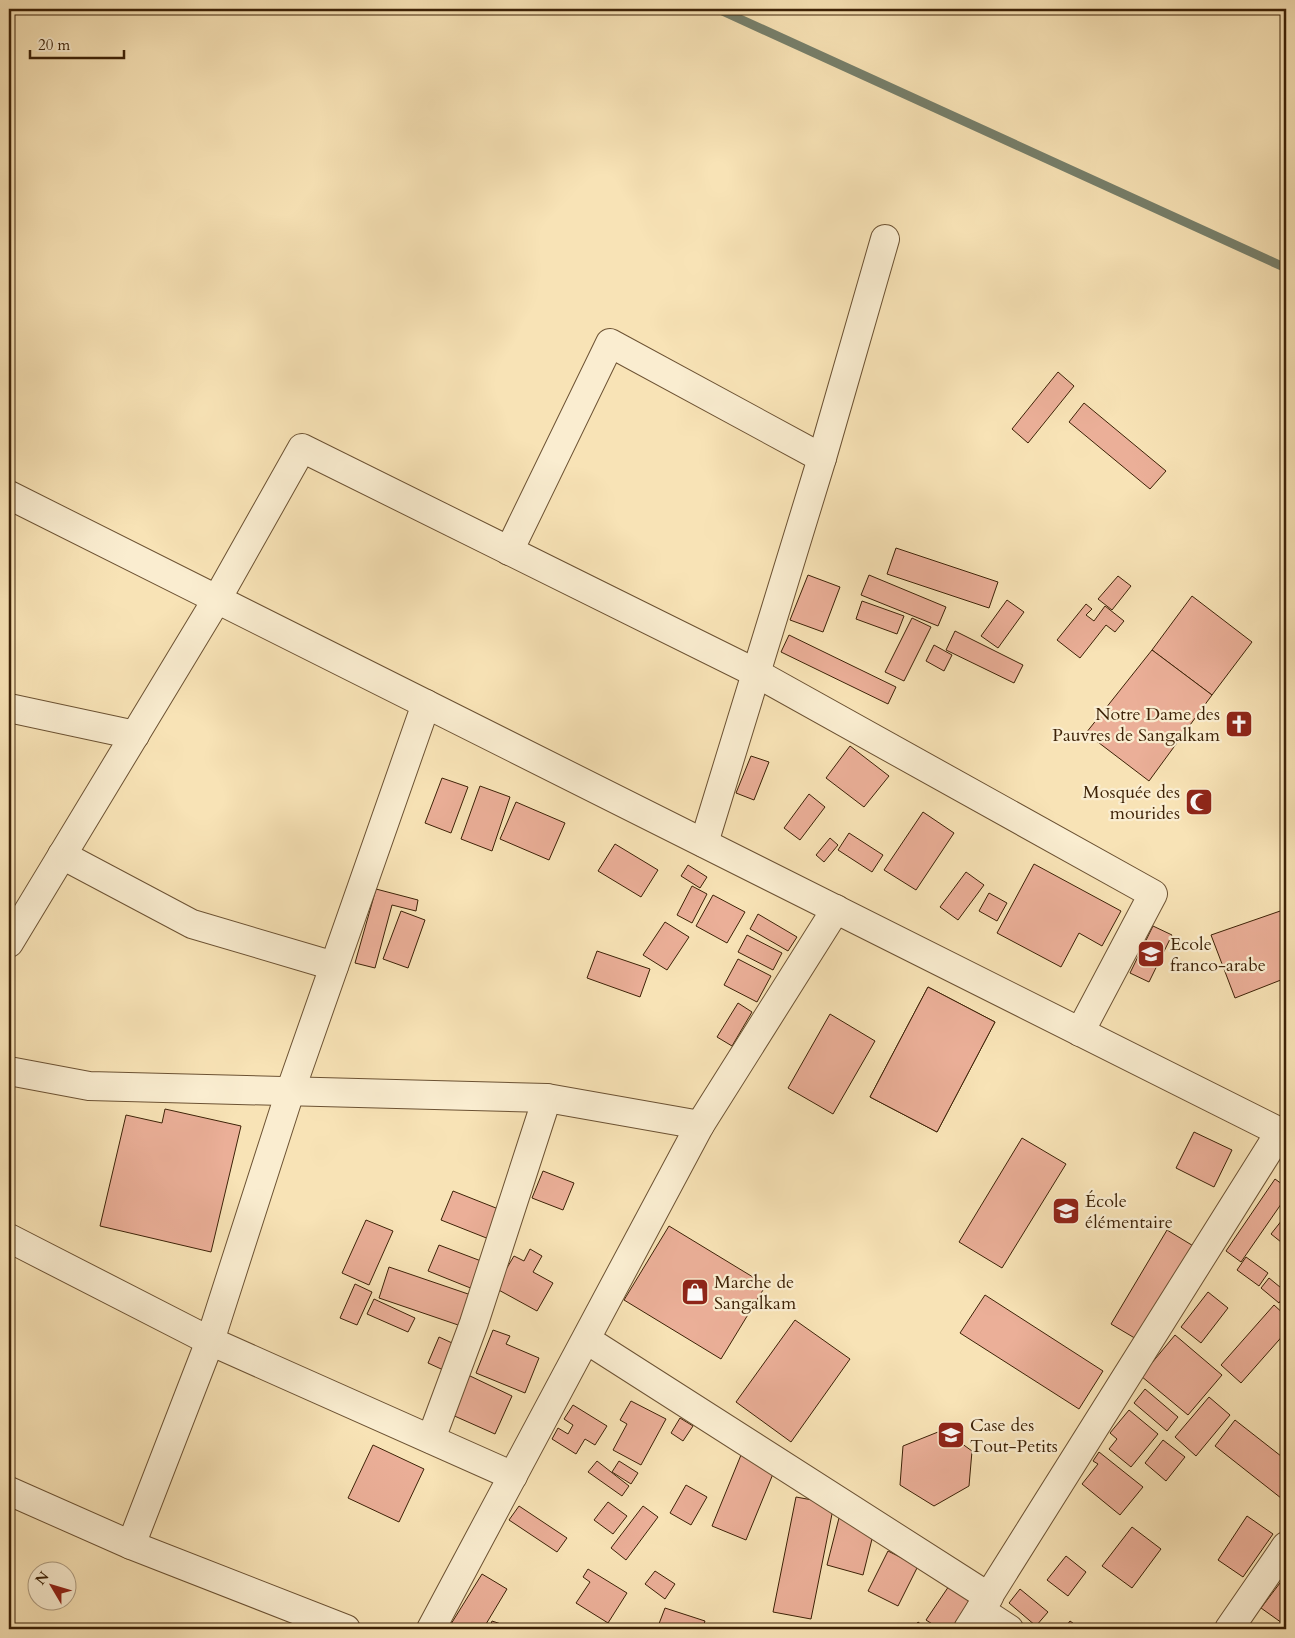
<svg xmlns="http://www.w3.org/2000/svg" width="1295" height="1638" viewBox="0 0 1295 1638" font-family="Cardo,serif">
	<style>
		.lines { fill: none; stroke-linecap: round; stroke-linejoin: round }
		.stream { stroke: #77806c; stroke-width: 9 }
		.building { fill: #ebaf98; stroke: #3d2207 }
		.street-casing { stroke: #6c5233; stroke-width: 30 }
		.street { stroke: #faedd0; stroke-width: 28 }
		.labels { text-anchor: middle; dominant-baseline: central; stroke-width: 4.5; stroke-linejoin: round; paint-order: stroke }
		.poi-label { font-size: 18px; fill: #3d2207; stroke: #faedd0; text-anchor: start }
	</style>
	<rect width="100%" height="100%" fill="#f8e3b6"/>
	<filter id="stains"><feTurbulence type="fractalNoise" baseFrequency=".004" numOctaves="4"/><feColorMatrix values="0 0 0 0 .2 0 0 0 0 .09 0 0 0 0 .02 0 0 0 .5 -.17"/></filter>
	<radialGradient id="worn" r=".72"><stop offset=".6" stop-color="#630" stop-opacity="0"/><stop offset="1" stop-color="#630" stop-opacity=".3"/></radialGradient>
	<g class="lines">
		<path class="stream" d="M718,9L1286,268"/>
	</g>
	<g class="building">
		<path d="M1058,372L1074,386L1028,443L1012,429Z"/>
		<path d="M1084,403L1166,471L1150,489L1069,422Z"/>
		<path d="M896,548L998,582L989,608L887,574Z"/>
		<path d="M808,575L840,587L823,632L790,620Z"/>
		<path d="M869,575L946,607L938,626L861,595Z"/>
		<path d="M1118,576L1131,586L1112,610L1098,599Z"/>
		<path d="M1192,596L1252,642L1212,695L1152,650Z"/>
		<path d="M1007,600L1024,612L998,648L981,636Z"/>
		<path d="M862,601L904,616L897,634L856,619Z"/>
		<path d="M1086,604L1092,609L1086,615L1094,621L1105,606L1124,621L1115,632L1106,625L1080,658L1057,640Z"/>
		<path d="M912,618L931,627L904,681L885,672Z"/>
		<path d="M955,631L1023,665L1014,683L946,650Z"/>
		<path d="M789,635L896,687L888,704L781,652Z"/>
		<path d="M934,645L952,655L944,671L926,661Z"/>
		<path d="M1152,650L1212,695L1149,781L1086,733Z"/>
		<path d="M850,746L889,776L864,807L826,778Z"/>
		<path d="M751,756L769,762L754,800L736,793Z"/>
		<path d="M442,778L468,787L451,833L425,823Z"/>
		<path d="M480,786L510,797L492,851L461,839Z"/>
		<path d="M809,794L825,807L800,840L784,828Z"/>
		<path d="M516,802L565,823L549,860L500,839Z"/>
		<path d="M923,812L954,833L916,890L884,870Z"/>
		<path d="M849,833L883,855L872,872L838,850Z"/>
		<path d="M830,838L838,845L824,862L816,855Z"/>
		<path d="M615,844L658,870L641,897L598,871Z"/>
		<path d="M1034,864L1121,911L1102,946L1079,933L1061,967L997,933Z"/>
		<path d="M688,865L707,877L700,888L681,876Z"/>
		<path d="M966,872L984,885L958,920L940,907Z"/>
		<path d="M692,886L707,894L692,923L677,915Z"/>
		<path d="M376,889L418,900L416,911L392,905L375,968L355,963Z"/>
		<path d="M989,893L1007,903L997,921L979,911Z"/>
		<path d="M713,895L745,912L727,943L696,926Z"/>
		<path d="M1286,909V978L1235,998L1211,935Z"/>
		<path d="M401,911L425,920L408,968L383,959Z"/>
		<path d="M758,914L797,937L788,951L750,929Z"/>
		<path d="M665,922L689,937L667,970L643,955Z"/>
		<path d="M1153,926L1172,935L1149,982L1130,973Z"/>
		<path d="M747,935L782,953L773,970L738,952Z"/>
		<path d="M597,951L650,969L640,997L587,978Z"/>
		<path d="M738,959L771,976L757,1002L724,985Z"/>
		<path d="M928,987L995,1022L937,1132L870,1097Z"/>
		<path d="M928,987L995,1022L937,1132L870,1097Z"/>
		<path d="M738,1003L752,1012L732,1046L717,1037Z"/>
		<path d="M830,1014L875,1041L833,1114L788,1088Z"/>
		<path d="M165,1109L241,1126L211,1252L100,1226L126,1115L162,1123Z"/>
		<path d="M1194,1132L1232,1150L1214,1187L1176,1168Z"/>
		<path d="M1022,1138L1066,1164L1002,1268L959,1242Z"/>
		<path d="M543,1171L574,1183L563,1210L532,1198Z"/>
		<path d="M1275,1179L1286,1187V1197L1241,1262L1226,1251Z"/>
		<path d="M453,1191L506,1212L494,1241L441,1220Z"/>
		<path d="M1286,1215V1246L1271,1234Z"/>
		<path d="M366,1220L393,1231L369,1285L342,1273Z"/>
		<path d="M669,1226L766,1285L721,1359L624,1300Z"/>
		<path d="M1167,1230L1195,1247L1138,1340L1111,1324Z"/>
		<path d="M439,1245L489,1264L478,1291L428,1271Z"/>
		<path d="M530,1249L542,1256L533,1272L553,1283L537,1311L495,1288L514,1256L524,1261Z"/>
		<path d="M1246,1257L1268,1273L1259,1286L1237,1270Z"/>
		<path d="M389,1267L474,1296L464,1327L379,1298Z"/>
		<path d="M1269,1278L1286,1292L1279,1303L1261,1288Z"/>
		<path d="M355,1284L372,1292L357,1325L340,1318Z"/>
		<path d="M1208,1292L1228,1308L1201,1343L1181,1327Z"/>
		<path d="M985,1295L1103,1371L1079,1409L960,1333Z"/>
		<path d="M374,1299L415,1318L408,1332L367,1314Z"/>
		<path d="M1274,1305L1286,1316V1332L1241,1383L1221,1365Z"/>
		<path d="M795,1320L850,1359L791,1442L736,1402Z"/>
		<path d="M493,1330L510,1336L506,1344L539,1358L525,1393L476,1373Z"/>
		<path d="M1175,1335L1222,1375L1188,1415L1141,1376Z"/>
		<path d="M439,1337L461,1347L450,1373L428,1363Z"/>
		<path d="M468,1375L512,1396L495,1434L450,1414Z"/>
		<path d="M1145,1389L1178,1417L1167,1431L1134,1403Z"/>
		<path d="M1209,1397L1230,1415L1196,1456L1175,1437Z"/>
		<path d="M631,1401L666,1419L641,1465L613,1450L627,1424L620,1420Z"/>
		<path d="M573,1405L607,1426L595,1445L585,1439L576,1454L552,1439L558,1428L568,1434L573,1425L564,1419Z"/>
		<path d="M1129,1410L1158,1434L1131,1467L1109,1449L1117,1439L1110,1433Z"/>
		<path d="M680,1418L693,1426L683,1441L671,1433Z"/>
		<path d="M1235,1420L1286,1460V1502L1215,1446Z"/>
		<path d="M943,1430L972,1451L969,1486L934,1506L900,1485L903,1446Z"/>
		<path d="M1163,1440L1185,1457L1166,1481L1145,1463Z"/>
		<path d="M373,1445L424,1469L399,1522L348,1498Z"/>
		<path d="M1099,1452L1143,1487L1120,1515L1082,1484L1098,1464L1093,1461Z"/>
		<path d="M741,1455L775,1469L746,1540L712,1526Z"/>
		<path d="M597,1461L629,1486L622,1496L588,1472Z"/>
		<path d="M619,1461L638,1473L631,1484L612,1472Z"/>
		<path d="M686,1485L707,1497L691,1525L670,1513Z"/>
		<path d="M796,1497L834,1504L811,1619L773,1612Z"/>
		<path d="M608,1502L627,1516L613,1534L594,1520Z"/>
		<path d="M519,1506L567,1538L557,1552L509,1520Z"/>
		<path d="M643,1506L658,1517L626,1560L611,1548Z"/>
		<path d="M1247,1516L1273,1534L1243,1577L1218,1560Z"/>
		<path d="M839,1518L875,1527L863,1575L827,1565Z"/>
		<path d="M1132,1527L1161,1549L1132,1588L1102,1566Z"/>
		<path d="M888,1551L918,1566L898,1606L868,1591Z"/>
		<path d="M1066,1556L1086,1572L1068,1596L1047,1580Z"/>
		<path d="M588,1569L627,1593L608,1623L576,1603L590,1582L583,1577Z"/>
		<path d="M655,1571L675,1584L665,1599L645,1584Z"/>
		<path d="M482,1574L507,1589L483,1629H461L451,1624Z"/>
		<path d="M1286,1575V1618L1282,1623L1261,1608Z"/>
		<path d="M951,1583L973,1597L951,1629H940L926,1620Z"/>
		<path d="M1020,1589L1048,1612L1036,1626L1009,1603Z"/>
		<path d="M665,1608L705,1621L702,1629H657Z"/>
		<path d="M492,1621L516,1629H489Z"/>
		<path d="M1070,1621L1081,1629H1064Z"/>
		<path d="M918,1622L927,1629H913Z"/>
	</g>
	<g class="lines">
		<g class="street-casing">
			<g id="street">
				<path d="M9,495L1286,1135"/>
				<path d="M509,551L610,343L822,458"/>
				<path d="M9,708L135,735"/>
				<path d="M704,843L822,458L885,239"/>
				<path d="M62,855L192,924L334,966"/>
				<path d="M9,943L217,599L302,448L756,673L1153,894L1080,1032"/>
				<path d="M9,1071L89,1086L547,1098L700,1125"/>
				<path d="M9,1238L210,1341L513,1476"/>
				<path d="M587,1340L989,1597"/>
				<path d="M431,1439L474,1323L547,1098"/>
				<path d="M9,1491L131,1545L346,1629"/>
				<path d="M131,1545L210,1341L290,1092L426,704"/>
				<path d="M980,1610L1009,1629"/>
				<path d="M431,1629L700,1125L836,909"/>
				<path d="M968,1629L1280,1132"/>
				<path d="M1229,1629L1286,1546"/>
			</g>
		</g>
		<use href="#street" class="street"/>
	</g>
	<defs>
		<g id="church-square" transform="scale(1.4375)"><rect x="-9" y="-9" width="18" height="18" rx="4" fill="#8f2418" stroke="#faedd0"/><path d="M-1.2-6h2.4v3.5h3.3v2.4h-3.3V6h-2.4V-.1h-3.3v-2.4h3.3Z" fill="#fff"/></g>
		<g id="mosque-square" transform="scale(1.4375)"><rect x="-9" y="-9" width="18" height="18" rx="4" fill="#8f2418" stroke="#faedd0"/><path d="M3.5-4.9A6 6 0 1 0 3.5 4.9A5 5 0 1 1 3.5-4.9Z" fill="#fff"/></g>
		<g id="school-square" transform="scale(1.4375)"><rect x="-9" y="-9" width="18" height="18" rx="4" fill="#8f2418" stroke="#faedd0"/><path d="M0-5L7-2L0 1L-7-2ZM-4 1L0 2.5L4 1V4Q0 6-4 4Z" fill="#fff"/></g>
		<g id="shop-square" transform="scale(1.4375)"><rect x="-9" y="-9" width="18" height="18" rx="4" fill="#8f2418" stroke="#faedd0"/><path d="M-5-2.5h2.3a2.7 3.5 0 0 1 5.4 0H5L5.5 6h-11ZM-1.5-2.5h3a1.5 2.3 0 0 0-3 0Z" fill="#fff"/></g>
	</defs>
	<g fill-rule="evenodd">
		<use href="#church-square" x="1239" y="724"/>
		<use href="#mosque-square" x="1199" y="802"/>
		<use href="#school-square" x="1151" y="954"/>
		<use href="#school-square" x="1066" y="1211"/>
		<use href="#shop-square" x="695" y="1292"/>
		<use href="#school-square" x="951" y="1435"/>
	</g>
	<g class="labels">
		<g class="poi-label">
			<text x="1220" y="714" text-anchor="end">Notre Dame des<tspan x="1220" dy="21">Pauvres de Sangalkam</tspan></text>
			<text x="1180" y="792" text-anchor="end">Mosquée des<tspan x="1180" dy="21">mourides</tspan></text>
			<text x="1170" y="944">Ecole<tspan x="1170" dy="21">franco-arabe</tspan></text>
			<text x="1085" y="1201">École<tspan x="1085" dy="21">élémentaire</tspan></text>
			<text x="714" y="1282">Marche de<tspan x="714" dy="21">Sangalkam</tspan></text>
			<text x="970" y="1425">Case des<tspan x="970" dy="21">Tout-Petits</tspan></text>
		</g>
	</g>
	<rect width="1295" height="1638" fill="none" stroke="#f8e3b6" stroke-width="30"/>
	<rect x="10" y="10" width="1275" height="1618" fill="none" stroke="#3d2207" stroke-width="2.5"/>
	<rect x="15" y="15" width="1265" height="1608" fill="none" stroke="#3d2207"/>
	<g transform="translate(52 1586) rotate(308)"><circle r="24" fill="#faedd0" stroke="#ae9c80"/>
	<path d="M0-4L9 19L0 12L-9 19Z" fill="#8f2418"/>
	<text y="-8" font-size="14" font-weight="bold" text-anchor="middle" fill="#3d2207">N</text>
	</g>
	<path d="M30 50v8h94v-8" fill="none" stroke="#3d2207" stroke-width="2.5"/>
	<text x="38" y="50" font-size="15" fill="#3d2207" stroke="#faedd0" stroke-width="4" paint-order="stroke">20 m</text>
	<rect width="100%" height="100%" filter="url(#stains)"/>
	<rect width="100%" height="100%" fill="url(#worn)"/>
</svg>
